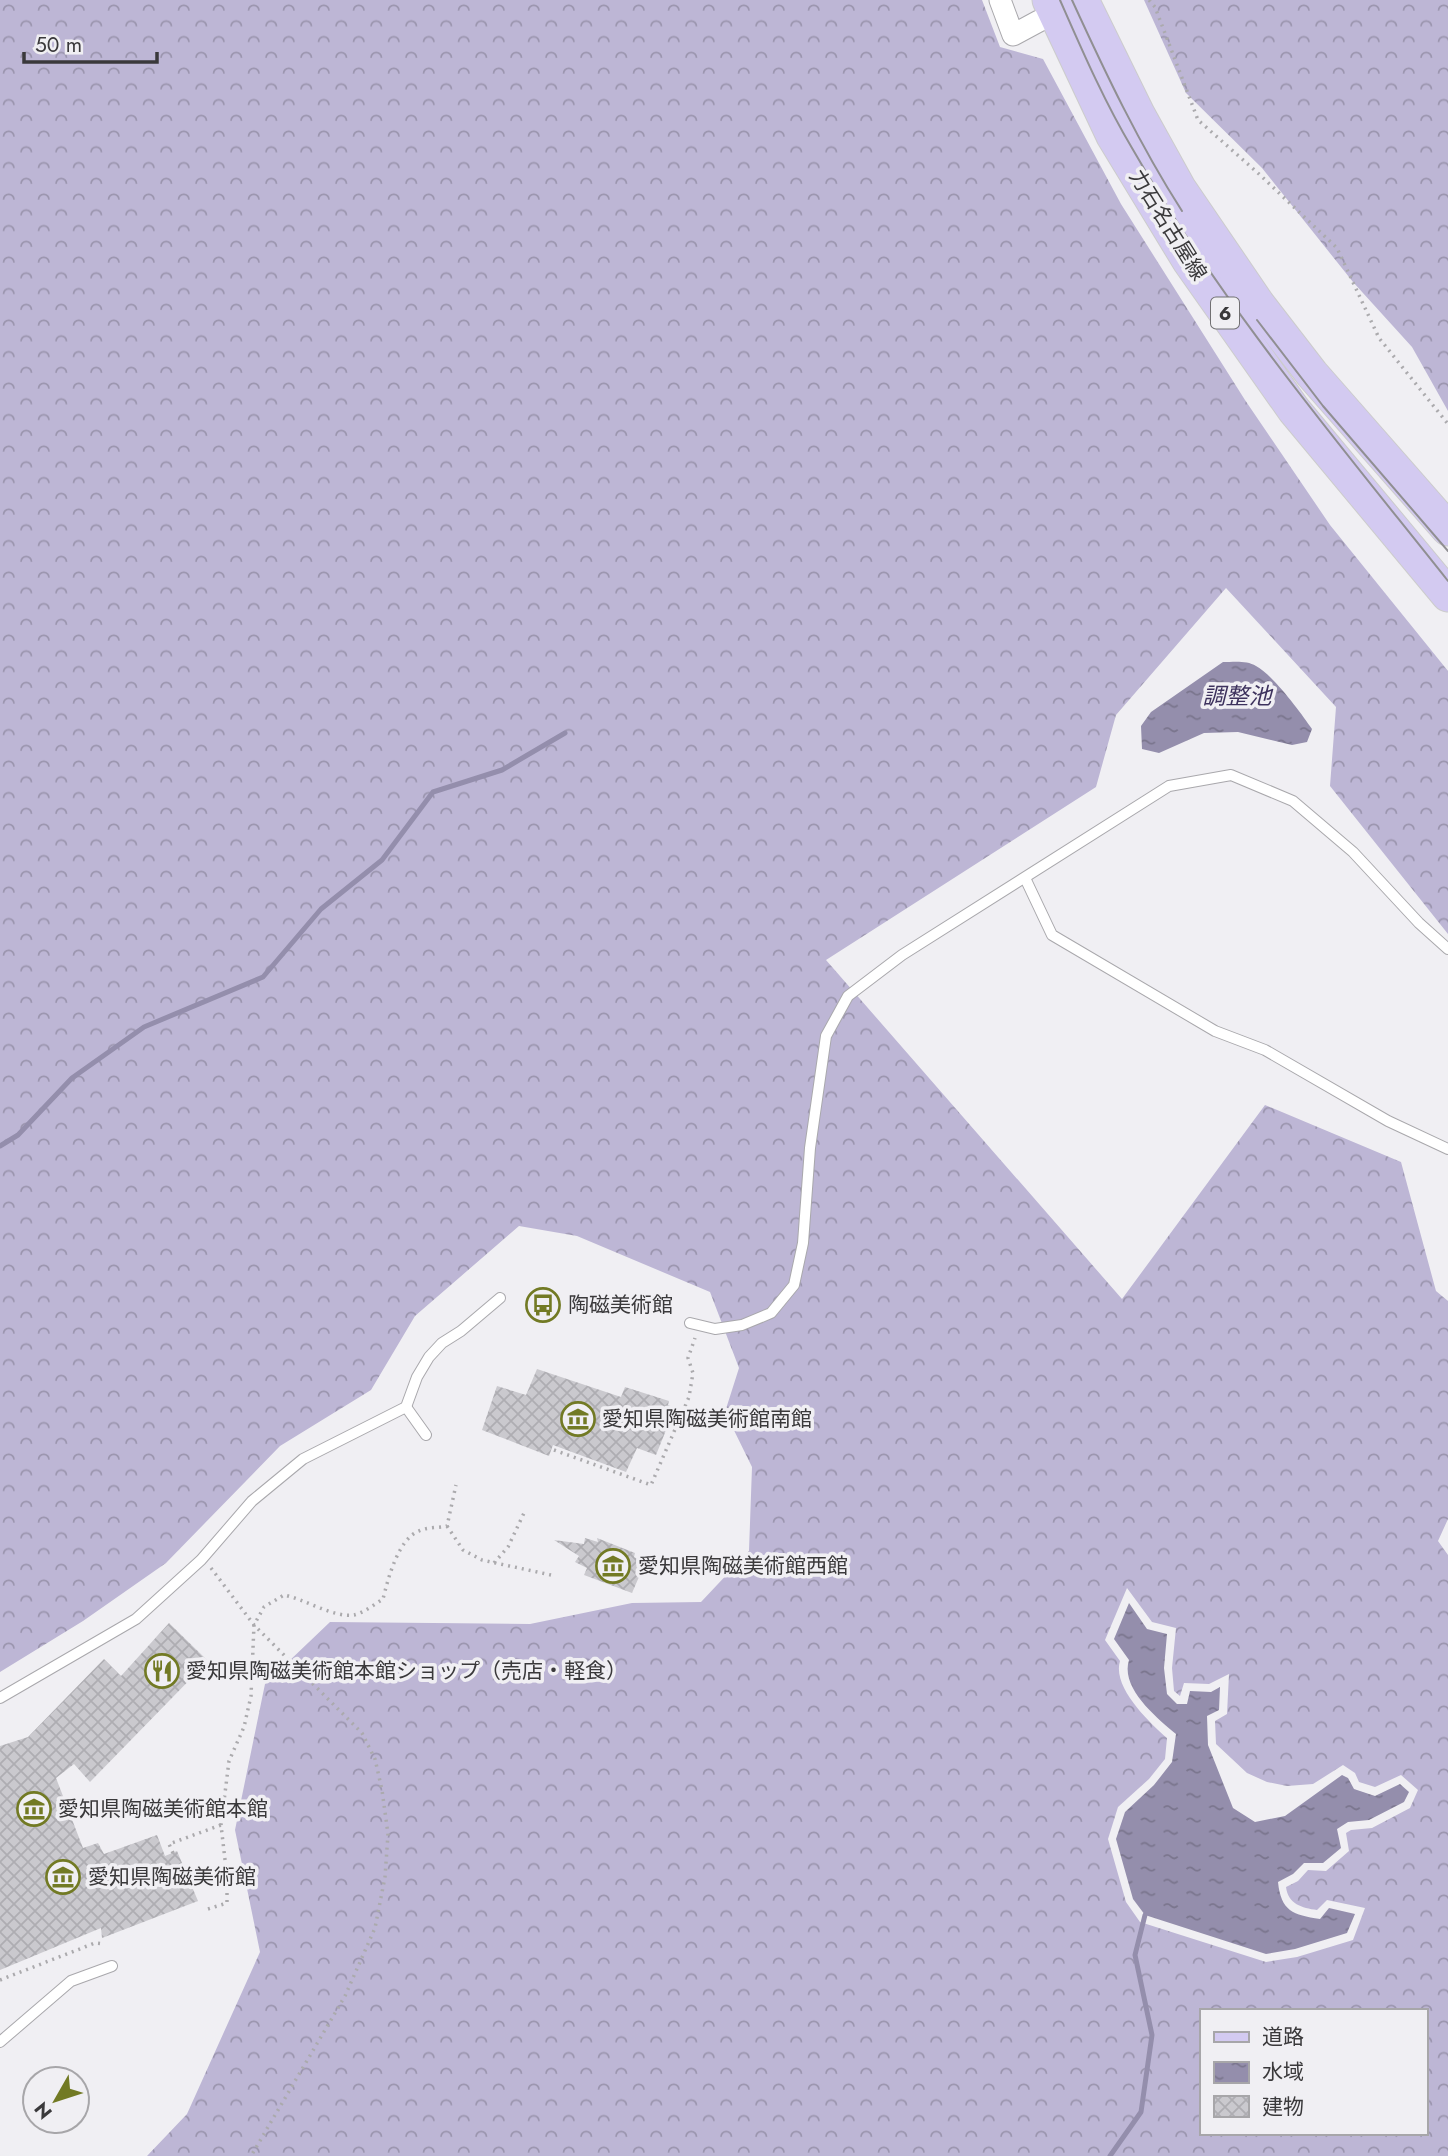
<svg xmlns="http://www.w3.org/2000/svg" width="1448" height="2156" viewBox="0 0 1448 2156" font-family="Jost,'Noto Sans JP',sans-serif">
	<style>
		.forest { fill: url(#forest-crowns); fill-rule: evenodd }
		.water { fill: url(#water-ripples) }
		.lines { fill: none; stroke-linecap: round; stroke-linejoin: round }
		.stream { stroke: #948eac; stroke-width: 5 }
		.building { fill: url(#building-cross-hatch) }
		.service-casing { stroke: #a9a8ac; stroke-width: 12 }
		.minor-casing { stroke: #a9a8ac; stroke-width: 23 }
		.primary-casing { stroke: #ccc; stroke-width: 35 }
		.path { stroke: #abaaad; stroke-width: 3.5; stroke-dasharray: 2 5; stroke-linecap: butt }
		.service { stroke: #fff; stroke-width: 10 }
		.minor { stroke: #fff; stroke-width: 21 }
		.primary { stroke: #d3caf1; stroke-width: 33 }
		.tram { stroke: #908f92; stroke-width: 2 }
		.labels { text-anchor: middle; dominant-baseline: central; stroke-width: 7; stroke-linejoin: round; paint-order: stroke }
		.shield { fill: #f0eff3; stroke: #717072; stroke-width: 2 }
		.shield-label { font-size: 19px; font-weight: bold; fill: #3a393b }
		.street-label { font-size: 21px; fill: #3a393b; stroke: #f0eff3 }
		.poi-label { font-size: 21px; fill: #3a393b; stroke: #f0eff3; text-anchor: start }
		.water-label { font-size: 23px; font-style: italic; fill: #3d325d; stroke: #f0eff3 }
	</style>
	<defs>
		<pattern id="forest-crowns" width="20" height="18" patternUnits="userSpaceOnUse" patternTransform="scale(1.75)"><rect width="20" height="18" fill="#bdb6d5"/><path d="M2 6a3 3 0 1 1 6 0M12 15a3 3 0 1 1 6 0" fill="none" stroke="#9b95ae"/></pattern>
		<pattern id="water-ripples" width="26" height="14" patternUnits="userSpaceOnUse" patternTransform="scale(1.75)"><rect width="26" height="14" fill="#948eac"/><path d="M2 4q2-2 4 0t4 0M15 11q2-2 4 0t4 0" fill="none" stroke="#7a758d"/></pattern>
		<pattern id="building-cross-hatch" width="8" height="8" patternUnits="userSpaceOnUse" patternTransform="scale(1.75)"><rect width="8" height="8" fill="#cac9ce"/><path d="M0 0l8 8M0 8l8-8" fill="none" stroke="#aeadb2"/></pattern>
	</defs>
	<rect width="100%" height="100%" fill="#f0eff3"/>
	<g class="forest">
		<path d="M0,0H982L1000,47L1043,59L1121,204L1245,400L1330,525L1448,671V934L1330,786L1336,707L1226,588L1116,715L1096,787L826,960L1122,1299L1265,1105L1401,1162L1436,1291L1448,1301V1519L1438,1541L1448,1555V2156H147L187,2114L260,1952L235,1830L265,1684L330,1622L530,1624L632,1603L701,1602L749,1551L752,1467L725,1412L739,1368L710,1292L577,1236L519,1226L415,1316L371,1390L280,1446L166,1563L83,1621L0,1672ZM1127,1588L1152,1622L1176,1628L1172,1668L1174,1691L1180,1696L1184,1683L1209,1684L1229,1674L1227,1714L1215,1721L1216,1744L1247,1773L1267,1782L1287,1786L1313,1784L1343,1765L1355,1773L1359,1782L1375,1787L1401,1775L1418,1790L1410,1808L1372,1828L1351,1830L1346,1833L1349,1851L1326,1871L1308,1870L1298,1881L1286,1887C1288,1904 1302,1908 1317,1910L1327,1900L1365,1908L1353,1940L1297,1957L1266,1962L1140,1922L1126,1902L1108,1839L1118,1807L1149,1779L1165,1759L1167,1738C1149,1722 1112,1687 1120,1661L1105,1640ZM1201,2011H1425V2133H1201Z"/>
		<path d="M1144,0H1448V411L1412,347L1353,282L1262,168L1186,93Z"/>
	</g>
	<g class="water">
		<path d="M1223,662C1233,662 1247,660 1256,666C1273,675 1301,713 1312,729L1307,742L1292,745L1238,732L1204,733L1159,753L1142,749L1141,726L1151,712Z"/>
		<path d="M1129,1603L1147,1629L1167,1634L1164,1668L1167,1694L1177,1704H1187L1190,1691L1211,1692L1220,1687L1219,1710L1207,1716L1208,1745L1233,1808L1255,1822L1285,1816L1342,1775L1348,1778L1354,1789L1375,1796L1400,1784L1409,1792L1404,1802L1369,1820L1348,1822L1337,1829L1341,1848L1323,1863H1304L1293,1874L1278,1882C1281,1911 1293,1915 1320,1919L1329,1908L1355,1914L1347,1933L1295,1949L1266,1954L1145,1915L1133,1899L1116,1839L1125,1812L1154,1785L1172,1762L1176,1734C1157,1718 1120,1688 1129,1660L1114,1639Z"/>
	</g>
	<g class="lines">
		<g class="stream">
			<path d="M0,1146L18,1135L72,1078L144,1027L263,977L321,909L382,860L433,792L502,770L565,733"/>
			<path d="M1110,2156L1141,2112L1152,2035L1135,1955L1145,1915"/>
		</g>
	</g>
	<g class="building">
		<path d="M537,1369L621,1397L625,1387L669,1401L668,1405L675,1408L656,1455L637,1448L626,1472L553,1445L549,1456L482,1430L497,1386L526,1395Z"/>
		<path d="M585,1538L598,1542L597,1538L635,1553L634,1557L645,1563L632,1593L584,1575L587,1568L575,1562L579,1556L554,1540L584,1544Z"/>
		<path d="M169,1623L208,1661L90,1782L74,1764L56,1778L83,1848L98,1843L104,1854L157,1835L165,1856L177,1851L198,1901L102,1938L101,1928L0,1970V1746L28,1737L104,1659L121,1676Z"/>
	</g>
	<g class="lines">
		<g class="service-casing">
			<g id="service">
				<path d="M1025,878L1052,935L1215,1031L1265,1050L1388,1121L1448,1149"/>
				<path d="M690,1323L715,1329L742,1325L771,1313L794,1285L803,1243L810,1148L826,1036L848,996L902,955L1169,786L1231,775L1293,801L1353,852L1419,923L1448,949"/>
				<path d="M406,1407L426,1435"/>
				<path d="M0,1698L136,1619L201,1560L252,1501L303,1459L406,1407L417,1377L429,1357L442,1343L461,1331L500,1298"/>
				<path d="M0,2042L71,1981L112,1966"/>
			</g>
		</g>
		<g class="minor-casing">
			<path id="minor" d="M1000,0L1013,35L1039,21"/>
		</g>
		<g class="primary-casing">
			<g id="primary">
				<path d="M1049,0L1113,136L1189,261L1294,410L1448,595"/>
				<path d="M1082,0L1138,114L1179,188L1258,304L1312,374L1448,529"/>
			</g>
		</g>
		<g class="path">
			<path d="M1149,0L1155,7L1198,120L1259,174L1337,248L1379,338L1448,424"/>
			<path d="M554,1450L651,1485L689,1397L693,1373L688,1358L695,1338"/>
			<path d="M447,1526L463,1550L482,1560L551,1575"/>
			<path d="M494,1563L508,1547L524,1513"/>
			<path d="M211,1568L254,1625L362,1733L375,1759L382,1790L388,1834L385,1877L375,1928L345,1996L251,2156"/>
			<path d="M173,1853L169,1844L221,1825"/>
			<path d="M208,1909L227,1903V1877L221,1825L229,1761L244,1727L251,1696L254,1625L264,1607L284,1595C304,1599 334,1618 354,1615C363,1613 375,1604 383,1599C388,1579 398,1539 419,1531C427,1527 438,1528 447,1526L456,1485"/>
			<path d="M0,1980L95,1943L105,1944"/>
		</g>
		<use href="#service" class="service"/>
		<use href="#minor" class="minor"/>
		<use href="#primary" class="primary"/>
		<g class="tram">
			<path d="M1060,0C1082,50 1104,101 1132,148C1221,304 1337,441 1448,581"/>
			<path d="M1072,0C1105,72 1139,144 1182,211"/>
			<path d="M1257,320L1323,406L1448,551"/>
		</g>
	</g>
	<defs>
		<g id="bus-ring" transform="scale(1.75)"><circle r="9.5" fill="#f0eff3" stroke="#727a24" stroke-width="1.5"/><path d="M-5-6H5V4H4V6H2V4H-2V6H-4V4H-5ZM-3.5-4V0h7V-4ZM-3.5 1.2v1.5H-2V1.2ZM2 1.2v1.5H3.5V1.2Z" fill="#727a24"/></g>
		<g id="museum-ring" transform="scale(1.75)"><circle r="9.5" fill="#f0eff3" stroke="#727a24" stroke-width="1.5"/><path d="M0-6L6-3V-2H-6V-3ZM-5-1h2V3h-2ZM-1-1h2V3h-2ZM3-1h2V3H3ZM-6 4H6V6H-6Z" fill="#727a24"/></g>
		<g id="restaurant-ring" transform="scale(1.75)"><circle r="9.5" fill="#f0eff3" stroke="#727a24" stroke-width="1.5"/><path d="M-5-6h1v4h1v-4h1v4h1v-4h1v5L-1.5 .5V6h-2V.5L-5-1ZM5-6V6H3V1.5H1.5Q1.5-4 5-6Z" fill="#727a24"/></g>
	</defs>
	<g fill-rule="evenodd">
		<use href="#bus-ring" x="543" y="1305"/>
		<use href="#museum-ring" x="578" y="1419"/>
		<use href="#museum-ring" x="613" y="1566"/>
		<use href="#restaurant-ring" x="162" y="1671"/>
		<use href="#museum-ring" x="34" y="1809"/>
		<use href="#museum-ring" x="63" y="1877"/>
	</g>
	<g class="labels">
		<rect class="shield" x="1211" y="297.5" width="28" height="31" rx="5"/>
		<g class="shield-label">
			<text x="1225" y="313">6</text>
		</g>
		<g class="street-label">
			<text transform="translate(1168 225) rotate(58)">力石名古屋線</text>
		</g>
		<g class="poi-label">
			<text x="568" y="1305">陶磁美術館</text>
			<text x="602" y="1419">愛知県陶磁美術館南館</text>
			<text x="638" y="1566">愛知県陶磁美術館西館</text>
			<text x="186" y="1671">愛知県陶磁美術館本館ショップ（売店・軽食）</text>
			<text x="58" y="1809">愛知県陶磁美術館本館</text>
			<text x="88" y="1877">愛知県陶磁美術館</text>
		</g>
		<g class="water-label">
			<text x="1237" y="696">調整池</text>
		</g>
	</g>
	<rect x="1200" y="2009" width="228" height="126" fill="#f0eff3" stroke="#a7a6a9" stroke-width="2"/>
	<rect x="1214" y="2032" width="35" height="10" fill="#d3caf1" stroke="#a7a6a9" stroke-width="2"/>
	<text x="1262" y="2044" font-size="21" fill="#3a393b">道路</text>
	<rect x="1214" y="2062" width="35" height="21" fill="url(#water-ripples)" stroke="#a7a6a9" stroke-width="2"/>
	<text x="1262" y="2079" font-size="21" fill="#3a393b">水域</text>
	<rect x="1214" y="2096" width="35" height="21" fill="url(#building-cross-hatch)" stroke="#a7a6a9" stroke-width="2"/>
	<text x="1262" y="2114" font-size="21" fill="#3a393b">建物</text>
	<g transform="translate(56 2100) rotate(231)"><circle r="33" fill="#f0eff3" stroke="#a7a6a9" stroke-width="2"/>
	<path d="M0-5L12 26L0 18L-12 26Z" fill="#727a24"/>
	<text y="-10" font-size="19" font-weight="bold" text-anchor="middle" fill="#3a393b">N</text>
	</g>
	<path d="M24 52v10h133v-10" fill="none" stroke="#3a393b" stroke-width="3.5"/>
	<text x="35" y="52" font-size="21" fill="#3a393b" stroke="#f0eff3" stroke-width="5" paint-order="stroke">50 m</text>
</svg>
